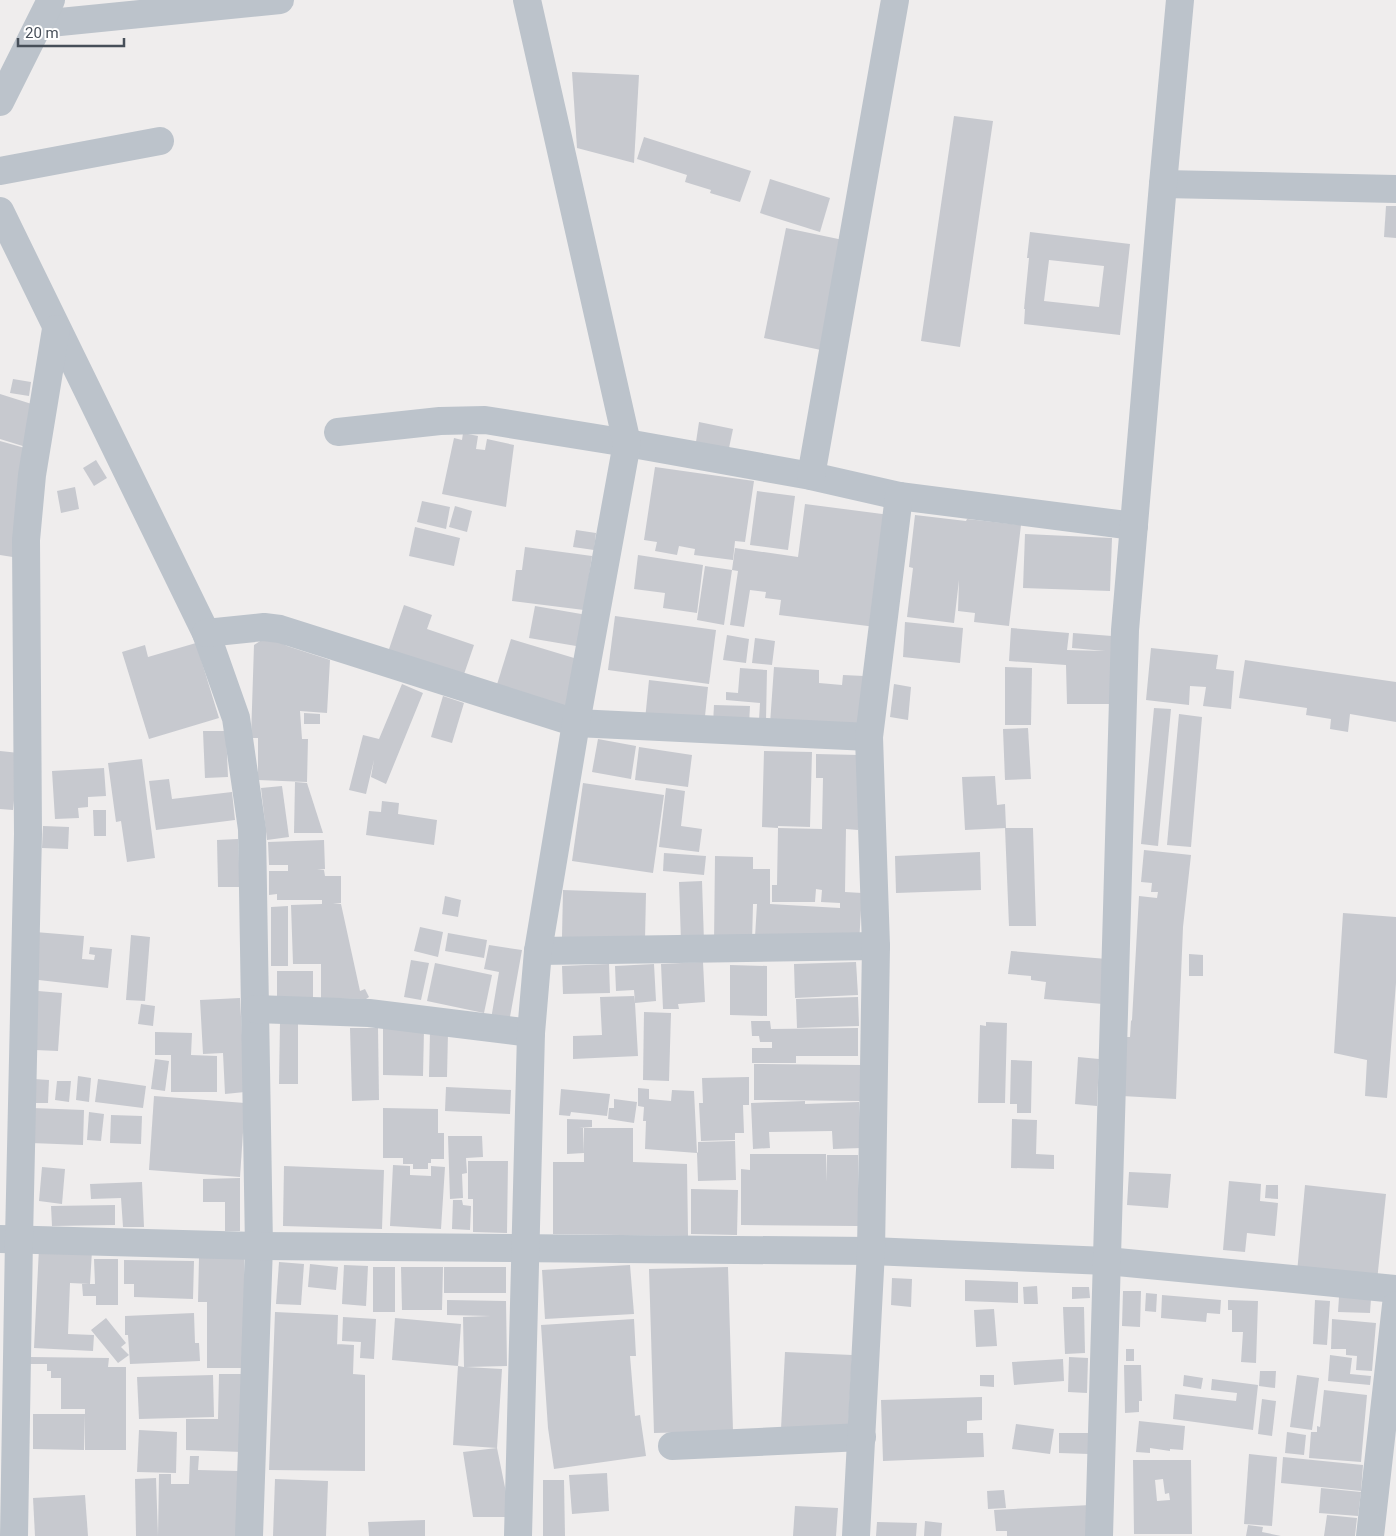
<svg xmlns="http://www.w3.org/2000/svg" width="1396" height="1536" viewBox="0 0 1396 1536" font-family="Roboto,sans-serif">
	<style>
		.building { fill: #c7c9cf; fill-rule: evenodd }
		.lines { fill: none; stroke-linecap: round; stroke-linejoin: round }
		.minor { stroke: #bcc3cb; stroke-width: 28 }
	</style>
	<rect width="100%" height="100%" fill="#efeded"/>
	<g class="building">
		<path d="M572,72L639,75L634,163L577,148Z"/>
		<path d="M954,116L993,121L960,347L921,341Z"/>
		<path d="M644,137L751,171L740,202L710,193L711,190L685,182L687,175L637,159Z"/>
		<path d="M770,179L830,198L820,232L760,213Z"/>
		<path d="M1386,206H1396V238L1384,237Z"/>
		<path d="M786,228L843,240L821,350L764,338Z"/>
		<path d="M1030,232L1130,244L1120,335L1024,324L1025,309H1024L1029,258H1027ZM1049,260L1104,266L1099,307L1044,301Z"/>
		<path d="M13,379L31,382L29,396L10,393Z"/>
		<path d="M0,394L38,406L26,447L0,439Z"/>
		<path d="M699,422L733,429L729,448L696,442Z"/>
		<path d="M463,433L478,436L476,449L485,450L487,439L514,445L506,507L442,494L454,438L462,440Z"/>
		<path d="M0,441L32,450L19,558L0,555Z"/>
		<path d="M96,460L107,478L94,486L83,468Z"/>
		<path d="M655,467L754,481L745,542L735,541L733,560L694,555L695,549L679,546L677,555L655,551L657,542L644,540Z"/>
		<path d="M75,487L79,509L61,513L57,491Z"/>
		<path d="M757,491L795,496L788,550L750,545Z"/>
		<path d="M422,501L450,507L446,529L417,522Z"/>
		<path d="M805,504L890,515L876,627L779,615L781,600L765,598L766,592L750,590L744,627L730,625L738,571L732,570L735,548L798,557Z"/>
		<path d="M455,506L472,511L467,532L449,527Z"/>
		<path d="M915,515L966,521L967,519L1021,525L1009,626L974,622L975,613L958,611L959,580L954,623L907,617L913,568L909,567Z"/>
		<path d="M415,527L460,538L454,566L409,556Z"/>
		<path d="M576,530L596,533L594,550L573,547Z"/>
		<path d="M1025,534L1112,538L1110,591L1023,588Z"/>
		<path d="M525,547L592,556L584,610L512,601L516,570H522Z"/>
		<path d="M638,555L703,565L697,613L663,608L665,593L634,589Z"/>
		<path d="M705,566L732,570L724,625L697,620Z"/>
		<path d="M404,605L432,615L427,629L474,645L462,680L387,655Z"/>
		<path d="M535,606L587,615L582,647L529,638Z"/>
		<path d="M615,616L716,630L709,684L608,670Z"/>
		<path d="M905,622L963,628L960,663L903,657Z"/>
		<path d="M1011,628L1069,633L1067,650L1105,651L1072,648L1073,633L1112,636L1110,704H1067L1066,665L1009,661Z"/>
		<path d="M727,635L749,639L746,663L723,660Z"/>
		<path d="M268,636L287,646L330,660L327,713L300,711L302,739H308L307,782L258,780V738H251L254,645Z"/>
		<path d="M755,638L775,641L772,665L752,663Z"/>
		<path d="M511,639L584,661L568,713L495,691Z"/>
		<path d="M196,643L219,718L149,739L122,652L145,645L148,657Z"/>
		<path d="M1151,648L1218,655L1216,669L1234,671L1231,709L1203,706L1206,687L1190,686L1189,705L1146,700Z"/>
		<path d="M1245,660L1396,682V722L1350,714L1348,732L1330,729L1331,719L1306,715L1307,708L1239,698Z"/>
		<path d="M774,667L819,670V683L842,685L843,675L864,676L860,731L770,724Z"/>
		<path d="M1005,667L1032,668L1031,725H1005Z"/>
		<path d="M740,668L767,670L766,720H759L760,703L726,700V692L738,693Z"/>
		<path d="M649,680L708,687L704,726L645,720Z"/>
		<path d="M402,684L423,693L386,784L371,777L374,760L366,794L349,790L363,735L379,739Z"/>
		<path d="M894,684L911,687L908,720L890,717Z"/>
		<path d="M443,696L464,703L452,743L431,737Z"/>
		<path d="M714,705L750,706L749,725L713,724Z"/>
		<path d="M1154,708L1171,709L1158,846L1141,844Z"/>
		<path d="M304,713L320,714V724H304Z"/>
		<path d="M1179,714L1202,717L1191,847L1167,845Z"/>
		<path d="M1028,728L1031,779L1005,780L1003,729Z"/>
		<path d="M203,731H226L228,777L205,778Z"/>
		<path d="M598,739L636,746L631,779L592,772Z"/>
		<path d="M639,747L692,755L688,787L635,780Z"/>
		<path d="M0,751L19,753L13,810L0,809Z"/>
		<path d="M764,751L812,752L810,827L778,826V828L762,827Z"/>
		<path d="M816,754L859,755L858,830L846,829L845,892L862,893L859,944L755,937L757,904H753L752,943H714L715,856L753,857V869H770V904L840,908V903L821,902L822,890L816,889L815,902H772V885H777L778,828L822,829L823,778H816Z"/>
		<path d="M142,759L155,858L127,862L121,821L116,822L108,763Z"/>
		<path d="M104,768L106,796L88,797V807L78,808L79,818L55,819L52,771Z"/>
		<path d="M995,776L997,805L1005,804L1006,828L965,830L962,777Z"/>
		<path d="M169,779L172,799L232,792L235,820L156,830L149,781Z"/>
		<path d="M295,782L307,783L323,833H294Z"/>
		<path d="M583,783L664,795L653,873L572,861Z"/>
		<path d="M282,786L289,837L267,840L261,788Z"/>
		<path d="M666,788L685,791L681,826L702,829L699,852L659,847Z"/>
		<path d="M382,801L399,803L398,814L437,820L434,845L366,835L369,811L381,812Z"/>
		<path d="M93,810H106V836H94Z"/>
		<path d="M43,826L69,827L68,849L42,848Z"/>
		<path d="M1005,828H1033L1036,926H1009Z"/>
		<path d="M238,839L240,887H218L217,840Z"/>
		<path d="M324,840L325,869L317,870H324L325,876H341V903L333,904H341L360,991L365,989L369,997L366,999L321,998V964H293L291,905L322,904V900H277V894L269,895V871H288V865H269L268,842Z"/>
		<path d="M1144,850L1191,855L1183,927L1176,1099L1122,1096L1125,1037H1130L1131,1021L1132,1020L1139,896L1157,898L1158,892H1151L1152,883L1141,882Z"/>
		<path d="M980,852L981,890L896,893L895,856Z"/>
		<path d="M664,853L706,856L704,875L663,871Z"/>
		<path d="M702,881L704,942H681L679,882Z"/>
		<path d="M563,890L646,893L645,940L562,937Z"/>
		<path d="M445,896L461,900L458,917L442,914Z"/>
		<path d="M288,906V966H271V907Z"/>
		<path d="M1343,913L1396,917V983L1387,1098L1365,1096L1367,1060L1334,1053Z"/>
		<path d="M420,927L443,932L438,957L414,951Z"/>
		<path d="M35,932L84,936L82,959L94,960L95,955L89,954L90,947L112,949L108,988L30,979Z"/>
		<path d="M448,933L487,940L484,958L445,951Z"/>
		<path d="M131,935L150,937L145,1001L126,1000Z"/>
		<path d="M489,945L522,950L508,1028L490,1025L499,972L484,969Z"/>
		<path d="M1011,951L1107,959L1103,1004L1044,999L1046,982L1031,980V976L1008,974Z"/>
		<path d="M1189,954L1203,955V976H1189Z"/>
		<path d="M411,960L429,963L421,1000L404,997Z"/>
		<path d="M703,962L705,1002L678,1004L679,1009H663L661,964Z"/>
		<path d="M856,962L858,995L795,998L794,964Z"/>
		<path d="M435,963L492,975L484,1013L427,1001Z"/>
		<path d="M609,964L610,993L563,994L562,966Z"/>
		<path d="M654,964L656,1001L635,1003L638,1056L573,1059V1036L602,1035L600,997L634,996L635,1003L634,990L616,991L615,966Z"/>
		<path d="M730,965L767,966V1016L730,1015Z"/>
		<path d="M277,971H313V998L277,999Z"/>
		<path d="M38,991L62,993L58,1051L35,1050Z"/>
		<path d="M858,997L859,1026L797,1028L796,999Z"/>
		<path d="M240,998L245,1092L225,1094L223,1053L203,1054L200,1000Z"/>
		<path d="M141,1004L155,1006L153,1026L138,1024Z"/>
		<path d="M644,1012L671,1013L669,1081L643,1080Z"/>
		<path d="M751,1021H770L771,1029L858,1028V1056H796V1063H752V1048H772V1042H760L759,1036H752Z"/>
		<path d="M280,1022L298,1023V1084H279Z"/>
		<path d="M986,1022L1007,1023L1005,1103H978L980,1025L986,1026Z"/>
		<path d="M383,1027L424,1029L423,1076L383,1075Z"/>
		<path d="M350,1028H378L379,1100L352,1101Z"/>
		<path d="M430,1031L448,1032L447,1077H429Z"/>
		<path d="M155,1032L192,1033L191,1055L217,1056V1092H171V1055H155Z"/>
		<path d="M1078,1057L1099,1059L1097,1106L1075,1104Z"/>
		<path d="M155,1059L169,1061L165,1091L151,1089Z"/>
		<path d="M1011,1060L1032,1061L1031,1113H1017V1104H1010Z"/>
		<path d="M754,1064L862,1065V1101L754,1100Z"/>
		<path d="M78,1076L91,1078L89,1102L76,1100Z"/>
		<path d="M749,1077V1105H743L744,1133H735V1140L701,1141L699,1103H703L702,1078Z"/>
		<path d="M34,1079L49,1080L48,1103H33Z"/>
		<path d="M98,1079L146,1086L143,1108L95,1102Z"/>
		<path d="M57,1081H71L69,1102L55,1100Z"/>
		<path d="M446,1087L511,1090L510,1114L445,1111Z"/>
		<path d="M638,1088L649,1089V1099L671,1101L672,1090L694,1091L697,1153L698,1152V1142L735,1141L736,1180L698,1181L697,1153L645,1149L646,1121H643L644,1107L638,1106Z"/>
		<path d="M561,1089L610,1094L607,1116L571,1112L570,1116L559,1115Z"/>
		<path d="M154,1096L245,1103L240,1177L149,1170Z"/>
		<path d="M614,1099L637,1102L634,1123L608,1119L609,1108H614Z"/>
		<path d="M805,1101V1104L859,1102L861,1148L833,1149L832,1131L769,1132L770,1148L753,1149L751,1103Z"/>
		<path d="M32,1108L84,1110L83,1145L31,1143Z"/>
		<path d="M383,1108L438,1109V1133H444V1159H431V1163H428V1169H413V1164H403V1158H383Z"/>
		<path d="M89,1112L104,1114L101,1141L87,1140Z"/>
		<path d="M111,1115L142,1116L141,1144L110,1143Z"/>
		<path d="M567,1119L592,1120V1127L579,1128H583L584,1153L567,1154Z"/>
		<path d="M1012,1119L1037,1120L1036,1154L1054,1155V1169L1011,1168Z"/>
		<path d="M584,1128H633V1162L687,1164L688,1236L553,1234V1162H584Z"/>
		<path d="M448,1136H482L483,1157L466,1158L467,1173L462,1174L463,1198L450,1199Z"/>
		<path d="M750,1154H826V1182L827,1155H858V1226L741,1225V1169L750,1170Z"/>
		<path d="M468,1161H508L507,1233L473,1232V1199H468Z"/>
		<path d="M393,1165L410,1166V1175L431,1176V1166L445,1167L441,1229L390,1226Z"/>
		<path d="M284,1166L384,1170L382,1229L283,1226Z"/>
		<path d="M42,1167L65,1169L62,1204L39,1201Z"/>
		<path d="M1129,1172L1171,1174L1168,1208L1127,1205Z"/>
		<path d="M240,1178V1231H225V1202H203V1179Z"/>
		<path d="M1229,1181L1261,1184L1260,1201L1278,1203L1275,1236L1247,1233L1245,1252L1223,1250Z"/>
		<path d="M142,1182L144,1227H123L121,1198L91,1199L90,1184Z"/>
		<path d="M1266,1185H1278V1199L1265,1198Z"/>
		<path d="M1305,1185L1386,1194L1377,1281L1297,1273Z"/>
		<path d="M691,1189L738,1190L737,1235L691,1234Z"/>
		<path d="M453,1200H462L463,1205L471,1206L470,1230L452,1229Z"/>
		<path d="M115,1205V1225L52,1226L51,1206Z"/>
		<path d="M39,1248L92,1251L90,1284L70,1283L68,1334L94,1335L93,1351L34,1348Z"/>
		<path d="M199,1258H244V1368H207V1302H198Z"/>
		<path d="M94,1259H118V1305H96V1296H83L82,1284H95Z"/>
		<path d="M124,1260L194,1261L193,1299L134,1297V1284H124Z"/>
		<path d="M279,1262L304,1264L301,1305L276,1304Z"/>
		<path d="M310,1264L338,1267L336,1290L308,1287Z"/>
		<path d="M344,1265L368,1266L366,1306L342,1304Z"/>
		<path d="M630,1265L634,1314L545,1319L542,1270Z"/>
		<rect x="373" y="1267" width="22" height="45"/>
		<path d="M401,1267H443L442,1310H402Z"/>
		<rect x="444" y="1267" width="62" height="26"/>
		<path d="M728,1267L733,1431L654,1433L649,1269Z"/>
		<path d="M892,1278L912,1279L911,1307L891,1305Z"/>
		<path d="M965,1280L1018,1282V1303L965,1301Z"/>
		<path d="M1037,1286L1038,1304H1024L1023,1287Z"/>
		<path d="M1072,1287H1089L1090,1298L1072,1299Z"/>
		<path d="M1123,1291H1141L1140,1327L1122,1326Z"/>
		<path d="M1146,1293L1157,1294L1156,1312L1145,1311Z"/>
		<path d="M1162,1295L1221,1300L1220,1314L1207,1313L1206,1322L1161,1318Z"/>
		<path d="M1339,1297L1371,1298L1370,1313L1338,1312Z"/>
		<path d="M447,1300L506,1301L507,1366L466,1367L502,1369L497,1448L511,1517H473L463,1452L497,1448L453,1445L458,1366L464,1367L463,1317L491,1316L447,1315Z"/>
		<path d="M1228,1300L1258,1301L1256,1363L1241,1362L1243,1332H1232V1310H1228Z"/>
		<path d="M1315,1300L1330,1301L1327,1345L1313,1344Z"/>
		<path d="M1063,1307H1084L1085,1353L1065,1354Z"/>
		<path d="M994,1309L997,1346L976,1347L974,1310Z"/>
		<path d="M275,1312L338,1315L337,1347V1344L354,1345L353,1374L365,1375V1471L269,1470Z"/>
		<path d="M194,1313L195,1343H199L200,1361L130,1364L128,1335H125V1316Z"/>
		<path d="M343,1317L376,1319L374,1359L360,1358L361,1342L342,1341Z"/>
		<path d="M106,1318L126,1343L121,1347L129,1355L118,1363L91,1330Z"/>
		<path d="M395,1318L461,1324L458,1366L392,1360Z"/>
		<path d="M634,1319L636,1356H630L635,1416L640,1415L646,1456L554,1469L548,1428L541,1325Z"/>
		<path d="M1332,1319L1376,1323L1372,1371L1356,1370L1357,1356L1346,1355V1349H1331Z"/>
		<rect x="1126" y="1349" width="8" height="12"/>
		<path d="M785,1352L852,1355L848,1432L781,1429Z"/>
		<path d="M1330,1355L1352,1358L1350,1374L1371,1376L1370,1385L1328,1381Z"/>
		<path d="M30,1357L109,1358L108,1367H126V1450H85V1409H61V1378H51V1371H47V1364H30Z"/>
		<path d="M1069,1357L1088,1358L1087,1393L1068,1392Z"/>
		<path d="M1063,1359L1064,1381L1014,1385L1012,1362Z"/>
		<path d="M1124,1365H1141L1142,1401H1139V1412L1125,1413Z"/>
		<path d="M1260,1371H1276L1275,1388L1259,1386Z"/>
		<path d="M219,1374H243L242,1452L186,1450V1419H218Z"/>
		<path d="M213,1375L214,1417L139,1419L137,1377Z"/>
		<path d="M980,1375H994V1387L980,1386Z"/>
		<path d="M1184,1375L1203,1378L1201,1389L1183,1386Z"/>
		<path d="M1297,1375L1319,1378L1312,1430L1290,1427Z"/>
		<path d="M1212,1379L1258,1385L1253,1430L1173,1419L1175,1394L1236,1401L1237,1393L1211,1390Z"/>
		<path d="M1324,1390L1367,1395L1361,1462L1309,1458L1311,1432H1317V1426L1320,1427Z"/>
		<path d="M982,1397V1420L967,1421V1433H983L984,1457L883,1461L881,1400Z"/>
		<path d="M1262,1399L1276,1401L1272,1436L1258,1434Z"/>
		<path d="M33,1414H85L84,1450L33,1449Z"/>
		<path d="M1139,1421L1185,1426L1183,1450L1170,1449V1451L1150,1448V1453L1136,1452Z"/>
		<path d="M1016,1424L1054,1429L1050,1454L1012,1449Z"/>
		<path d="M139,1430L177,1432L176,1473L137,1472Z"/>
		<path d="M1287,1432L1306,1435L1304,1455L1285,1453Z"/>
		<path d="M1059,1433H1089V1454L1059,1453Z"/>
		<path d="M1249,1454L1277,1457L1272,1526L1244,1524Z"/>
		<path d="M190,1456H199L198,1470L239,1471L238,1536H158L159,1474H171V1484H189Z"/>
		<path d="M1283,1457L1363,1465L1361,1491L1281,1483Z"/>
		<path d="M1133,1460H1191L1192,1534H1134ZM1163,1479L1165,1494L1169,1493L1170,1500L1157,1501L1155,1480Z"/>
		<path d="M607,1473L609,1511L572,1514L569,1475Z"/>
		<path d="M156,1478L158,1536H136L135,1479Z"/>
		<path d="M275,1479L328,1481L326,1536H273Z"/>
		<path d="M543,1480H564L565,1536H543Z"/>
		<path d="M1321,1488L1361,1492L1358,1516L1319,1513Z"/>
		<path d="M1004,1490L1006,1508L988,1509L987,1491Z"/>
		<path d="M85,1495L88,1536H35L33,1498Z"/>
		<path d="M1091,1505L1093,1536H1007V1531H996L994,1510Z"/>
		<path d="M795,1506L838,1508L836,1536H793Z"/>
		<path d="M1327,1515L1357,1518L1355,1536H1324Z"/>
		<path d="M425,1520V1536H369L368,1522Z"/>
		<path d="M925,1521L942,1523L941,1536H924Z"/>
		<path d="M877,1522L917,1523L916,1536H876Z"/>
		<path d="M1248,1525L1263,1527L1262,1532L1281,1536H1246Z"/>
	</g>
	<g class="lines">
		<g class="minor">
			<path d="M40,24L280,0"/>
			<path d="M0,102L51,0"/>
			<path d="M0,171L160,141"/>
			<path d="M1163,184L1396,189"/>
			<path d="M0,211L206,633L236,718L252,829L255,1009L259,1246L249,1536"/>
			<path d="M338,432L440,421L485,420L627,443L811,476L899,496L1134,526"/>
			<path d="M811,476L895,0"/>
			<path d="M206,633L264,627L280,629L576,723L869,737"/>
			<path d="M538,951L876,946"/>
			<path d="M255,1009L369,1013L531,1033"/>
			<path d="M0,1239L259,1246L871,1251L1107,1261L1396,1289"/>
			<path d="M672,1446L862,1437"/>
			<path d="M14,1536L19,1239L28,834L26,540L32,475L56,329"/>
			<path d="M518,1536L531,1033L538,951L576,723L627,443L527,0"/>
			<path d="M856,1536L871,1251L876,946L869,737L899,496"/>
			<path d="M1099,1536L1125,630L1163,184L1180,0"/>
			<path d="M1370,1536L1396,1305"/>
		</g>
	</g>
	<path d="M18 38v8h106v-8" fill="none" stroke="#474f59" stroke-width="2.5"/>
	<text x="25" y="38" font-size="15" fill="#474f59" stroke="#ffffff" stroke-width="4" paint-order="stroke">20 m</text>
</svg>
